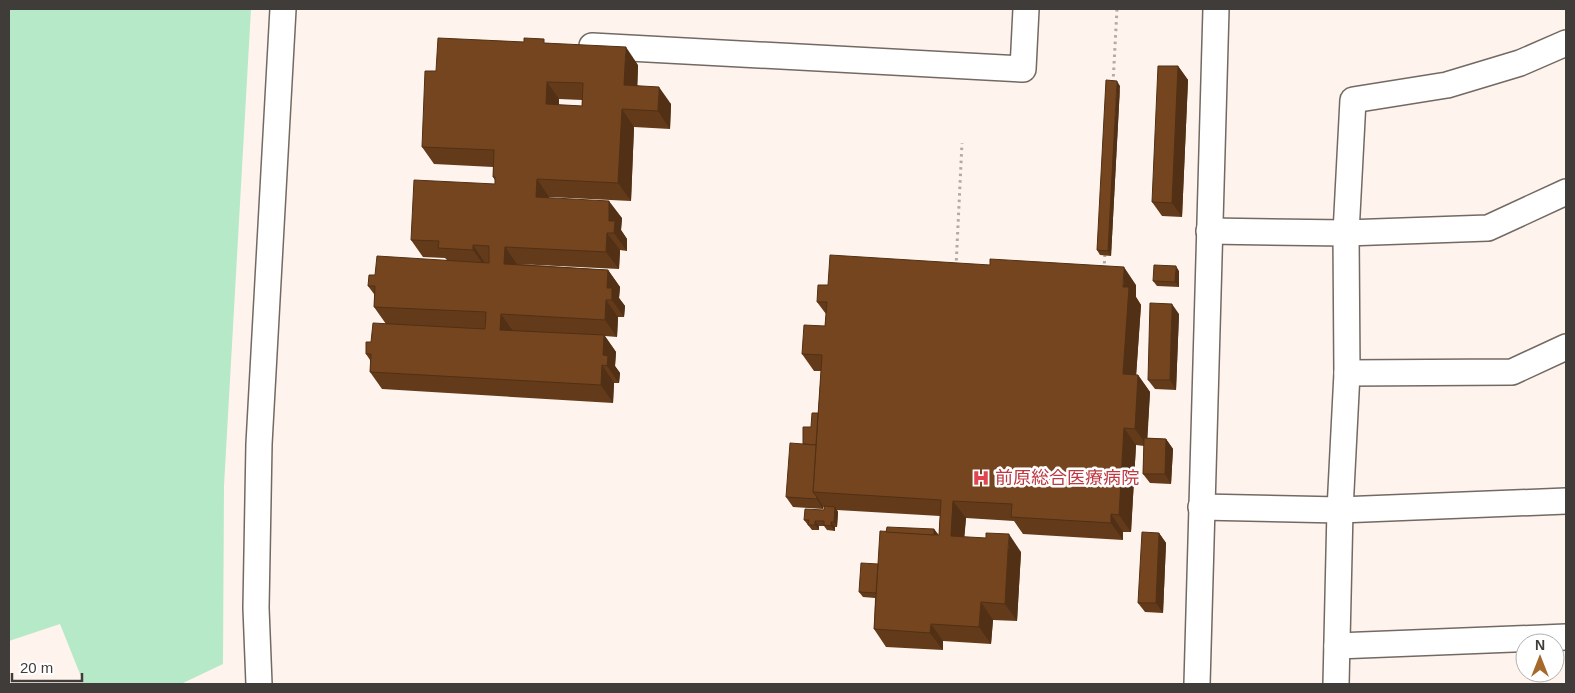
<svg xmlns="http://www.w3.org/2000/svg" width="1575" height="693" viewBox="0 0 1575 693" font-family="Helvetica,'Noto Sans JP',sans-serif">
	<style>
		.green { fill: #b6e9c7 }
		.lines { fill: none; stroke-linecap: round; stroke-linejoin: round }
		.minor-casing { stroke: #726963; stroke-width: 28 }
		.path { stroke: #b2aaa5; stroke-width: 3; stroke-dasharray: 2.5 4; stroke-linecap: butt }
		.minor { stroke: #fff; stroke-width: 25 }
		.wall { fill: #643b1a; fill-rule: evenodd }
		.shaded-wall { fill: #513015 }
		.building { fill: #74451e; stroke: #513015; fill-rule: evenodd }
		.labels { text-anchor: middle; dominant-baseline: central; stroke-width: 5; stroke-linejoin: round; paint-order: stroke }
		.health-label { font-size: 18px; fill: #be3a42; stroke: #fff; text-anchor: start }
	</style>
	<rect width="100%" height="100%" fill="#fef4ed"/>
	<path class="green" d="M9,9H251L224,486L223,664L181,684H84L60,624L9,641Z"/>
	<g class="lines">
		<g class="minor-casing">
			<g id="minor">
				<path d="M592,46L1023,69L1026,9"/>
				<path d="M1209,231L1346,233L1488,228L1566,192"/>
				<path d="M1347,373L1512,372L1566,347"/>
				<path d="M1201,507L1340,510L1566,501"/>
				<path d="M1337,646L1566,637"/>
				<path d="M259,684L256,608L259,444L283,9"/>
				<path d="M1197,684L1216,9"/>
				<path d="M1336,684L1340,510L1347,373L1346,233L1353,100L1447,85L1520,63L1566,43"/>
			</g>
		</g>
		<g class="path">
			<path d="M1113,83L1117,9"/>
			<path d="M956,267L962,143"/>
			<path d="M1104,270L1105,252"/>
		</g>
		<use href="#minor" class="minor"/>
	</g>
	<g class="wall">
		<path d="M547,43L638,65L637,85L671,104L670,129L634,127L631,201L549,197V198L622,218L621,230L627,239V251L620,250L619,269L517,264L608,270L620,287L619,298L625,306L624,317H618L617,337L605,336L616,352L615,366L620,373L619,383H614L613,403L382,389L370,372V360L366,354L371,342L386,324L374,307V294L368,286L375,275L447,260L445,258L423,257L411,240L495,184V180L493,177V167L434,164L422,147L436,71ZM559,99L582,100V106L559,105Z"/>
		<path d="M1178,66L1188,80L1182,217L1162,216L1152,202Z"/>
		<path d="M1120,86L1111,256L1100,255L1097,250Z"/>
		<path d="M1179,271V287L1157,286L1153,281Z"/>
		<path d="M828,285H1136V297L1141,305L1136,375H1138L1150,392L1147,438L1166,439L1173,449L1171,484L1150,483L1143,474L1144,446L1136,445L1131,532H1123V540L1023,534L1014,521L966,518L964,537L1021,552L1017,621L993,620L991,644L943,641V650L886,647L874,629L875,598L863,597L859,592L878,564L886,532L934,529L938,535H939L940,516L837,510L838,512L837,527H835V531L827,530L824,526H819V530H812L804,520L824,510V508L823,506V509L793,507L786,497L803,444L818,413L821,371H814L802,354L825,326L826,314L817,302Z"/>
		<path d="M1179,314L1176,390L1155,389L1148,380Z"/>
		<path d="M1159,533L1166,543L1163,613L1145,612L1138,603Z"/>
	</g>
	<g class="shaded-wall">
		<path d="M626,47L638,65L637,102L624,85Z"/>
		<path d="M1178,66L1188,80L1182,217L1172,203Z"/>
		<path d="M1117,81L1120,86L1111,256L1108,251Z"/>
		<path d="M547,82L559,99L558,122L546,104Z"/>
		<path d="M659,87L671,104L670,129L658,111Z"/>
		<path d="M622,109L634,127L631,201L618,183Z"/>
		<path d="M537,179L549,197L548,215L536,197Z"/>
		<path d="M609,201L622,218L621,230L627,239V251L614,233L609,221Z"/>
		<path d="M607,233L620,250L619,269L606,252Z"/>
		<path d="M473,245L485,263V267L473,250Z"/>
		<path d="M505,247L517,264H504Z"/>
		<path d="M1176,266L1179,271V287L1175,282Z"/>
		<path d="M1124,267L1136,285V297L1141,305L1135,392L1123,374V287Z"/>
		<path d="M608,270L620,287L619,298L625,306L624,317L612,300L607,288Z"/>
		<path d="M606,300L618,317L617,337L605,320Z"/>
		<path d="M1172,304L1179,314L1176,390L1170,380Z"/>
		<path d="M501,314L513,331L500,330Z"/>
		<path d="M604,335L616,352L615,366L620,373L619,383L607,366L603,355Z"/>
		<path d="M602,365L614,383L613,403L601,385Z"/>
		<path d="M1138,375L1150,392L1147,446L1135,429Z"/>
		<path d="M1124,428L1136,445L1131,532L1119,515Z"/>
		<path d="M1166,439L1173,449L1171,484L1165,474Z"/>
		<path d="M817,497L823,506V509L817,499Z"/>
		<path d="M953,501L966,518L963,554L951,536Z"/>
		<path d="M835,507L838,512L837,527L834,522Z"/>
		<path d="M1111,514L1123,532V540L1111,523Z"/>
		<path d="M815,521L819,526V530L815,525Z"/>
		<path d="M831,522L835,527V531L831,526Z"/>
		<path d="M934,529L938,534V544L934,539Z"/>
		<path d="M1159,533L1166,543L1163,613L1156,603Z"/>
		<path d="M1009,534L1021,552L1017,621L1005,604Z"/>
		<path d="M981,602L993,620L991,644L979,627Z"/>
		<path d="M931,624L943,641V650L930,633Z"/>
	</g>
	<g class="building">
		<path d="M438,38L524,42V38L544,39V43L626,47L624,85L659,87L658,111L622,109L618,183L537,179L536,197L609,201V221H615L614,233H607L606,252L505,247L504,264L608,270L607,288H612V300H606L605,320L501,314L500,330L604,335L603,355L608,356L607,366L602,365L601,385L370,372L371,354H366V342H371L373,323L485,329L486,312L374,307L375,286H368L369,275H375L377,256L489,263V246L473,245V250L438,248L439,241L411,240L414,180L495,184V177H493L494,150L422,147L425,71H436ZM547,82L583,83L582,106L546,104Z"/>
		<path d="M1158,66H1178L1172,203L1152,202Z"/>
		<path d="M1106,80L1117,81L1108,251L1097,250Z"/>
		<path d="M830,255L990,265V259L1124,267L1123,287H1129L1123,374L1138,375L1135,429L1124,428L1119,515L1111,514V523L1011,517L1012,504L953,501L951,536L986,538V533L1009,534L1005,604L981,602L979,627L931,624L930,633L874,629L880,531L939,535L941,500L813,492L822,355L802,354L804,325L825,326L827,302H817L818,285H828Z"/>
		<path d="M1154,265L1176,266L1175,282L1153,281Z"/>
		<path d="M1150,303L1172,304L1170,380H1148Z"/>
		<path d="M812,413H818L816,445L803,444V427H811Z"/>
		<path d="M1144,438L1166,439L1165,474H1143Z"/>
		<path d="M790,443L816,445L813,492L817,497V499L786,497Z"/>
		<path d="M824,506L835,507L834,522H831V526L824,525V521H815V525H808L809,520H804L805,509L824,510Z"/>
		<path d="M887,527L934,529V535L886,532Z"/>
		<path d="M1142,532L1159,533L1156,603H1138Z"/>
		<path d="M861,563L878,564L876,593L859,592Z"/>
	</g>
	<defs>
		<g id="hospital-bare" transform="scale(1.35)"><path d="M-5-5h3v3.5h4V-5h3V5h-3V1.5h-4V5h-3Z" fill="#e0444e" stroke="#fff" stroke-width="2.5" paint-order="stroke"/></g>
	</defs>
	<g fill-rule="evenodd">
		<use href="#hospital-bare" x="981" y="478"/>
	</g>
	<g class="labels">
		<g class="health-label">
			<text x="995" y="478">前原総合医療病院</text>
		</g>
	</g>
	<rect width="1575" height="693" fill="none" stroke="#403c39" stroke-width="20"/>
	<g transform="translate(1540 658)"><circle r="24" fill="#ffffff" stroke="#b3b1b0"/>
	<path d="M0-4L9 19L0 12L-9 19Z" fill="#a5692b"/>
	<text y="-8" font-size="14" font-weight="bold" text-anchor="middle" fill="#403c39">N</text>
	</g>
	<path d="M12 673v8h70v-8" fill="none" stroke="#403c39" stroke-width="2.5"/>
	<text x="20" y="673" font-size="15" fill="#403c39" stroke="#ffffff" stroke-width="4" paint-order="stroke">20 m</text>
</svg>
